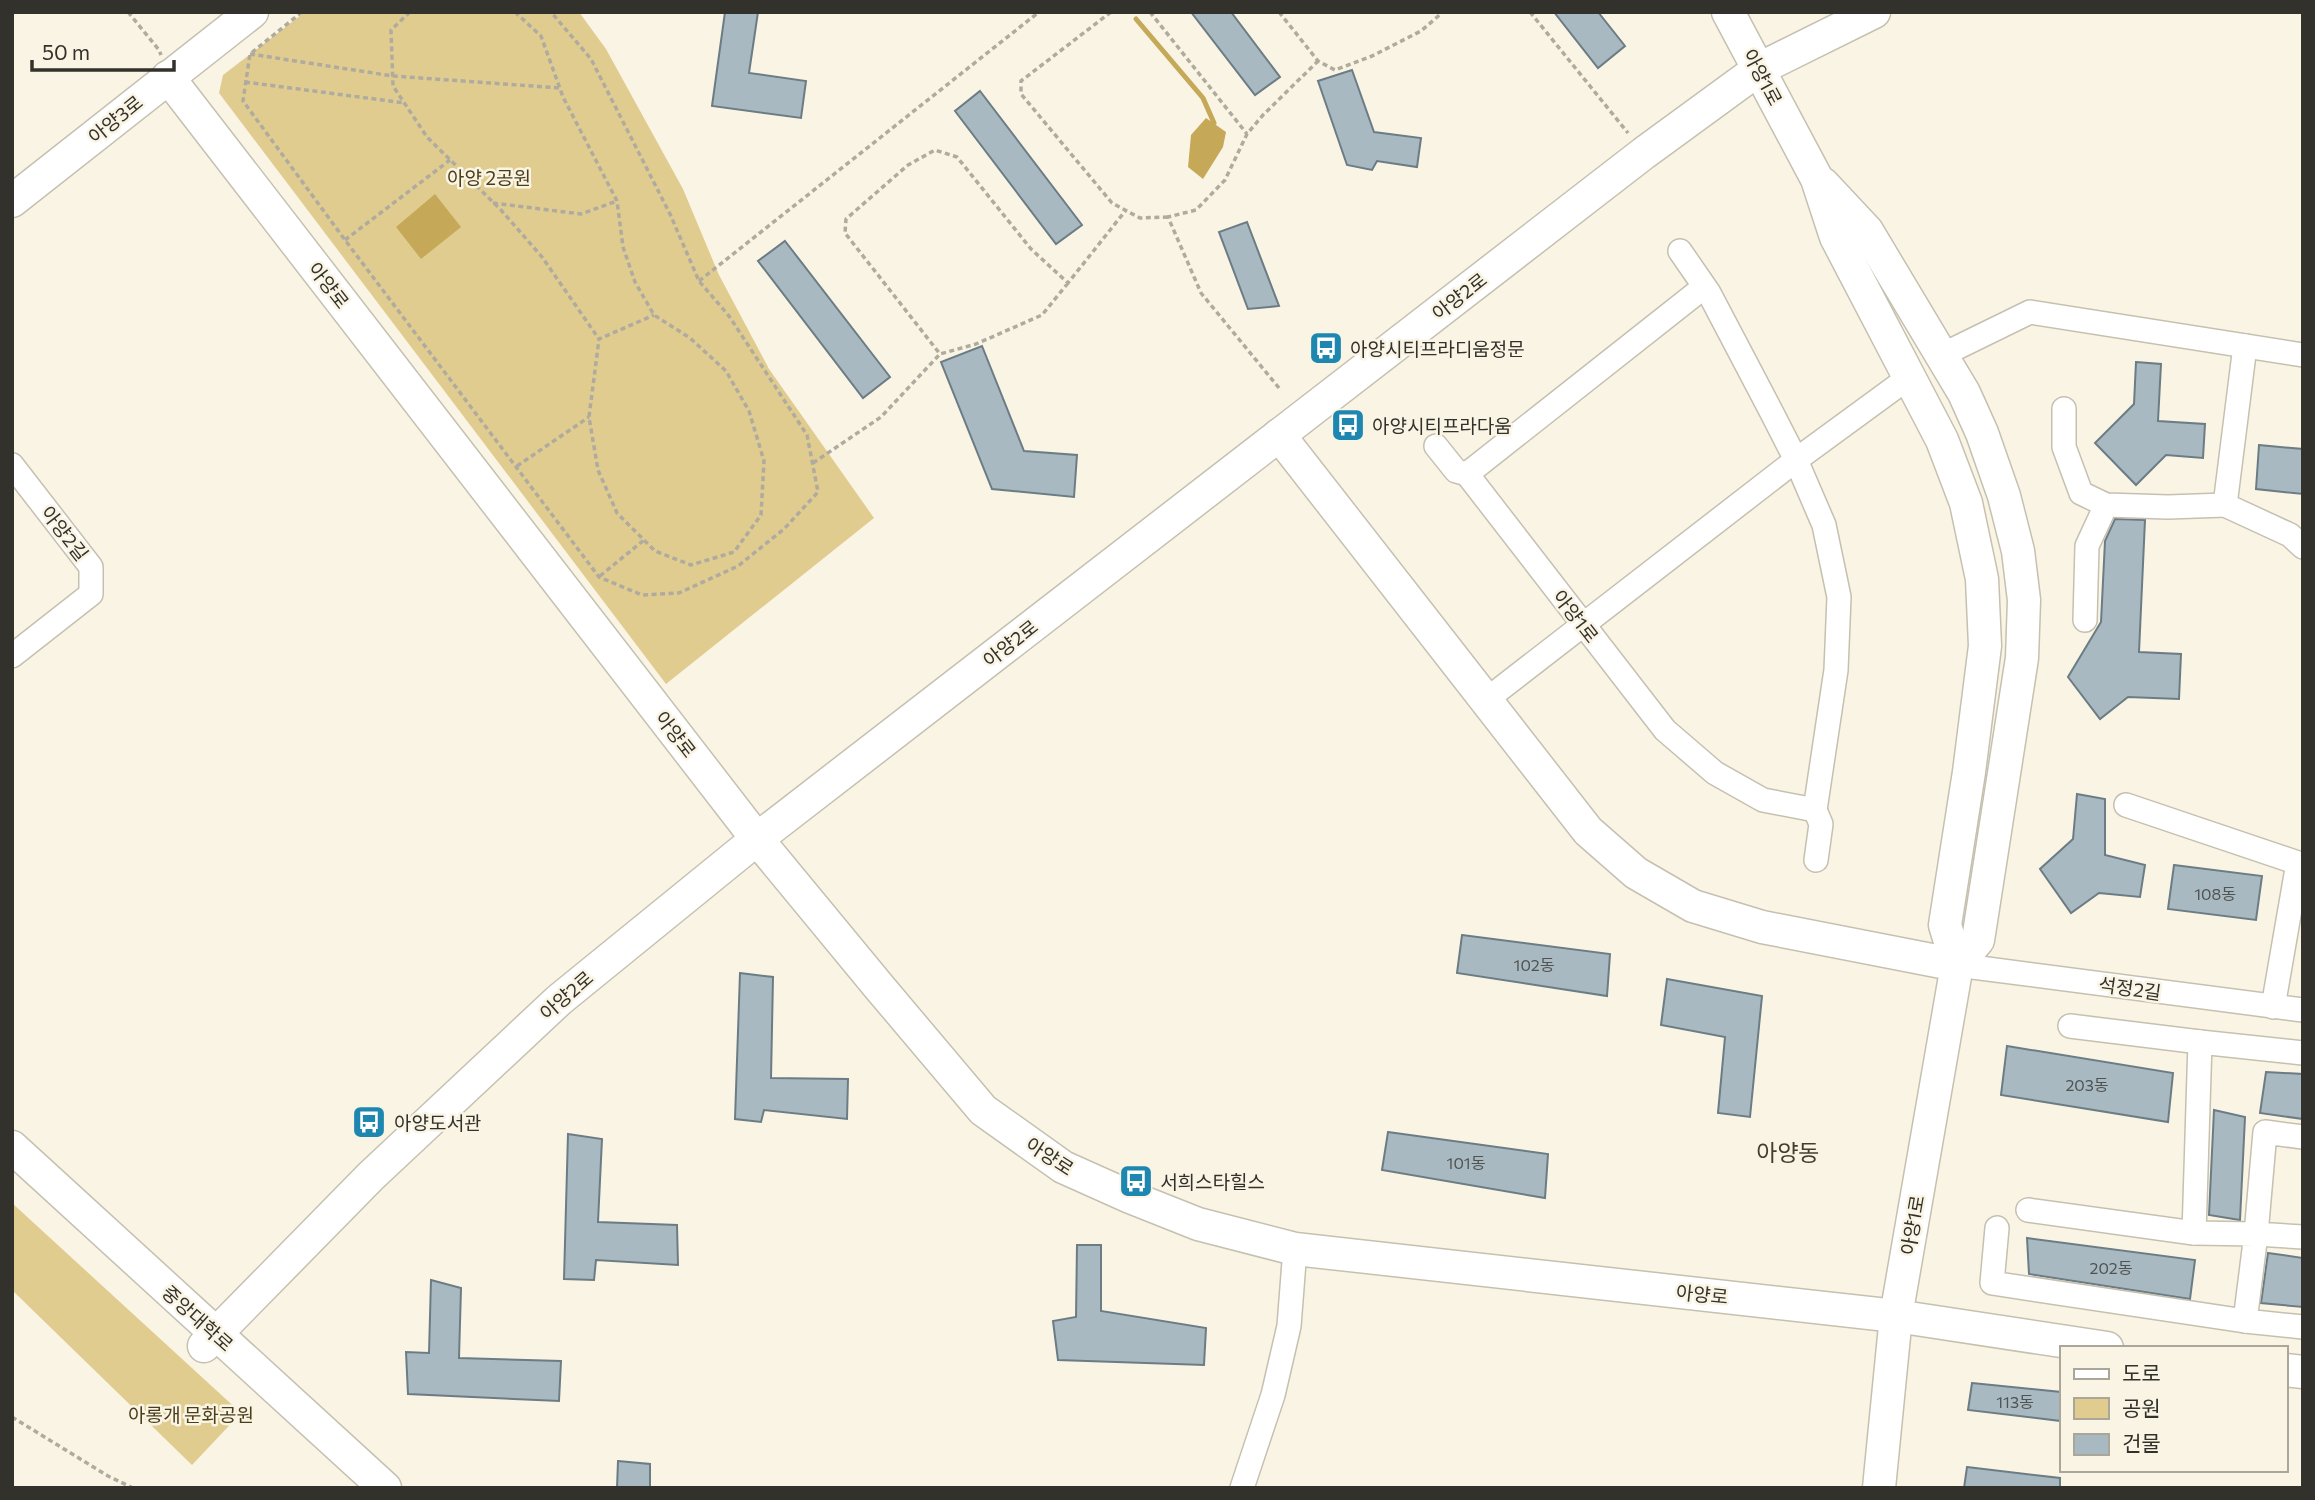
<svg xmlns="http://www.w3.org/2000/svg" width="2315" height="1500" viewBox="0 0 2315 1500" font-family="Commissioner,'Noto Sans KR',sans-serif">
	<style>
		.green { fill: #e1cc90 }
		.water { fill: #c5a958 }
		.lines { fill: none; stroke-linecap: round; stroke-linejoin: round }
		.stream { stroke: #c5a958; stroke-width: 5 }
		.building { fill: #a9b9c2; stroke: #6c7c84; stroke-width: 2 }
		.street-casing { stroke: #c5c0b0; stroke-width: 26 }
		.secondary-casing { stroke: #c5c0b0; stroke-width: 35 }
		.path { stroke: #afab9f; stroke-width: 3.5; stroke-dasharray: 5 3.5; stroke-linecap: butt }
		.street { stroke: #fff; stroke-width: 23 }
		.secondary { stroke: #fff; stroke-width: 32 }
		.labels { text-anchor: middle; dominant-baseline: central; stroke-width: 5; stroke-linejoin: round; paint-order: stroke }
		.number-label { font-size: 16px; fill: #505351 }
		.street-label { font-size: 19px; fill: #33312b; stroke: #faf4e4 }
		.park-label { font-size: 19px; fill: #4a3e1a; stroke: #faf4e4 }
		.poi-label { font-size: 19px; fill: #33312b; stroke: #faf4e4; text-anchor: start }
		.quarter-label { font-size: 23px; fill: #433e31; stroke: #faf4e4 }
	</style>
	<rect width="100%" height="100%" fill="#faf4e4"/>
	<g class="green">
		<path d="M305,12H579L606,49L683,189L719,275L769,369L874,518L666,684L219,93L223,75Z"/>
		<path d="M12,1203L241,1413L192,1465L12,1290Z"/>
	</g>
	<g class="water">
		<path d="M1206,118L1226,132L1223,147L1203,179L1188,167L1191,135Z"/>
		<path d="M435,194L461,227L421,259L396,227Z"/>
	</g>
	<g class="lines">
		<path class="stream" d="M1136,19L1203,98L1214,123"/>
	</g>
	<g class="building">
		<path d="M725,12H758L749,73L806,81L801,118L712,106Z"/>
		<path d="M1191,12H1231L1280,77L1255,95Z"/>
		<path d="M1554,12H1598L1625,46L1598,68Z"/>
		<path d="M1352,70L1374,132L1421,138L1417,167L1377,161L1372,170L1347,165L1318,81Z"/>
		<path d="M980,91L1082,225L1056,244L955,111Z"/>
		<path d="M1247,222L1279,306L1248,309L1219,232Z"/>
		<path d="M785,241L890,377L863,398L758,261Z"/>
		<path d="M982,346L1024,451L1077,455L1074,497L992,489L941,362Z"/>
		<path d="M2136,362L2161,364L2158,421L2205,424L2203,458L2166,455L2136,485L2095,443L2134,404Z"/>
		<path d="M2259,445L2303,449V494L2256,489Z"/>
		<path d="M2115,519L2145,520L2139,652L2181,654L2179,699L2128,697L2100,719L2068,677L2101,622L2105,541Z"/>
		<path d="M2077,794L2105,799V855L2145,865L2140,897L2099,893L2071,913L2040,869L2073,839Z"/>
		<path d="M2174,865L2262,876L2256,920L2168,909Z"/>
		<path d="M1462,935L1610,954L1607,996L1457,973Z"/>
		<path d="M740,973L773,977L771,1078L848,1079L847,1119L764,1110L761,1122L735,1119Z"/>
		<path d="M1667,979L1762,996L1750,1117L1718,1113L1725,1037L1661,1025Z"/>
		<path d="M2007,1046L2173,1073L2168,1122L2001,1095Z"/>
		<path d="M2266,1072L2303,1074V1119L2260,1113Z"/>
		<path d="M2214,1110L2245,1117L2240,1220L2209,1215Z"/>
		<path d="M1388,1132L1548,1154L1545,1198L1382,1170Z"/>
		<path d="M568,1134L602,1139L598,1222L677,1225L678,1265L596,1260L594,1280L564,1279Z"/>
		<path d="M2027,1238L2195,1260L2190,1299L2029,1274Z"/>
		<path d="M1077,1245H1101V1311L1206,1328L1204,1365L1058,1360L1053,1321L1076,1317Z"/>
		<path d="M2268,1253L2303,1258V1307L2261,1303Z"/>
		<path d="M431,1280L461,1288L459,1358L561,1361L559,1401L408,1394L406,1352L429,1353Z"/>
		<path d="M1972,1383L2061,1392V1421L1968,1410Z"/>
		<path d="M618,1461L650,1464V1488H617Z"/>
		<path d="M1967,1467L2060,1478V1488H1964Z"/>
	</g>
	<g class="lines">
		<g class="street-casing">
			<g id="street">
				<path d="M1680,251L1709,293L1773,415L1796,460L1824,525L1839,597L1836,670L1815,810"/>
				<path d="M1704,287L1467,474L1665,730L1715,773L1763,800L1815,810"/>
				<path d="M2245,346L2225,505L2290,535L2303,547"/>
				<path d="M1942,355L2030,312L2303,355"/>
				<path d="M2064,409V447L2081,493L2106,505L2168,507L2225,505"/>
				<path d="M1436,446L1456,471L1467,474"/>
				<path d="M12,465L91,567V594L12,656"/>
				<path d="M2085,620L2087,546L2106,505"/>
				<path d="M1486,700L1796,460L1908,378"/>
				<path d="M2126,805L2298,863L2273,1007"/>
				<path d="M1815,810L1821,824L1816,860"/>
				<path d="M1957,965L2303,1010"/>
				<path d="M2070,1026L2200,1042"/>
				<path d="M2303,1137L2265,1132L2256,1234L2303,1237"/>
				<path d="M2028,1210L2194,1233L2256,1234L2245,1321L2303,1327"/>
				<path d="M1997,1228L1992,1283L2245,1321"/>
				<path d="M2194,1233L2200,1042L2303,1053"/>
				<path d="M1242,1488L1273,1395L1289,1326L1295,1249"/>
			</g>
		</g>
		<g class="secondary-casing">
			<g id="secondary">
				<path d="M1728,12L1817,179L1836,237L1942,440L1966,503L1982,579L1985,646L1969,772L1945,925L1957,965L1896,1316L1879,1488"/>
				<path d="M168,77L757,839L880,988L983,1110L1063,1167L1130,1197L1198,1224L1295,1249L1896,1316L2107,1348"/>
				<path d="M1823,184L1867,231L1964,393L1982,433L2004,496L2018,551L2024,600L2022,658L1978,940L1957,965"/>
				<path d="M12,201L252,12"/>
				<path d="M1279,435L1588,831L1636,873L1693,906L1762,927L1957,965"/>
				<path d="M12,1147L385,1488"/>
				<path d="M204,1346L371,1176L559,1000L757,839L1644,153L1759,69L1874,12"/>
				<path d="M2285,1370L2303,1372"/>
			</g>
		</g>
		<g class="path">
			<path d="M128,12L159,50L161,55"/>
			<path d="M302,12L250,54L243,101L345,240L599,577L642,595L679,593L738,566L784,529L818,492L807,435L729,316L699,281L670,214L591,59L551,12"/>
			<path d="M410,12L391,30L393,86L427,137L501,210L542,257L599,339"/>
			<path d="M515,12L541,36L563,97L617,201L623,247L635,282L654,315L690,338L726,371L749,411L764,461L761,515L734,552L691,565L655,551L617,513L598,470L589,417L599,339L654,315"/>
			<path d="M1111,12L1021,81V94L1112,203L1140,218L1168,217"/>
			<path d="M1150,12L1247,134"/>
			<path d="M1279,12L1318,61L1335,70L1372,56L1421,31L1443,12"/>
			<path d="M1530,12L1628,133"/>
			<path d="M250,54L393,76L560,88"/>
			<path d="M245,82L405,103"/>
			<path d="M493,203L581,214L617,201"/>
			<path d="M345,240L450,160"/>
			<path d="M699,281L1039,12"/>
			<path d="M1068,283L1042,315L976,344L940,354L845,233L846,219L908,165L935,150L957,157L1031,249L1068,283L1126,210"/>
			<path d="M1279,388L1201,293L1168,217L1196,210L1225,180L1247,134L1263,115L1318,61"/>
			<path d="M813,463L881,417L940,354"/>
			<path d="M517,466L589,417"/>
			<path d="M600,576L644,540"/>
			<path d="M12,1417L108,1476L133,1488"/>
		</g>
		<use href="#street" class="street"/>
		<use href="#secondary" class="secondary"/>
	</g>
	<defs>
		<g id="bus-square" transform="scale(1.75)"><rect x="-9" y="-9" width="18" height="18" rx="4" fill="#1d87af" stroke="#faf4e4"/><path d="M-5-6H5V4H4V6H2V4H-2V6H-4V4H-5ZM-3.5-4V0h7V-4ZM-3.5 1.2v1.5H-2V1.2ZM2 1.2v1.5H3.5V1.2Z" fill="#fff"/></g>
	</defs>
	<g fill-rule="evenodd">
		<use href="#bus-square" x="1326" y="348"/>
		<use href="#bus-square" x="1348" y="425"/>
		<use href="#bus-square" x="369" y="1122"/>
		<use href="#bus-square" x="1136" y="1181"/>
	</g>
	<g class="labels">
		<g class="number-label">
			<text x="2215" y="893">108동</text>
			<text x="1534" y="964">102동</text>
			<text x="2087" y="1084">203동</text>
			<text x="1466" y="1162">101동</text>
			<text x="2111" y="1267">202동</text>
			<text x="2015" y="1401">113동</text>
		</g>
		<g class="street-label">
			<text transform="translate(1763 77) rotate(62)">아양1로</text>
			<text transform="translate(115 119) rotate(-39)">아양3로</text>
			<text transform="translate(329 285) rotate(52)">아양로</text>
			<text transform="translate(1459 296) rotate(-38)">아양2로</text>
			<text transform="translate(65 533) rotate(52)">아양2길</text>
			<text transform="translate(1576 616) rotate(52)">아양1로</text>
			<text transform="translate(1010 643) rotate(-38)">아양2로</text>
			<text transform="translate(676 734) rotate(52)">아양로</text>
			<text transform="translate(2130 988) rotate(8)">석정2길</text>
			<text transform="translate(566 995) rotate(-41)">아양2로</text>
			<text transform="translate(1050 1156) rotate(33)">아양로</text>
			<text transform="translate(1912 1225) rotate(-80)">아양1로</text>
			<text transform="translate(1702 1294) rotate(6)">아양로</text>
			<text transform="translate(198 1318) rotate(42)">중앙대학로</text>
		</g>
		<g class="park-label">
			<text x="489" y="177">아양 2공원</text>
			<text x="191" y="1414">아롱개 문화공원</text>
		</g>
		<g class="poi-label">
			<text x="1350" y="348">아양시티프라디움정문</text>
			<text x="1372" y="425">아양시티프라다움</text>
			<text x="394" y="1122">아양도서관</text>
			<text x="1160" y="1181">서희스타힐스</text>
		</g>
		<g class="quarter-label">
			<text x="1788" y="1152">아양동</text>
		</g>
	</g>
	<rect width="2315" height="1500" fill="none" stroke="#33312b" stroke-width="28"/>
	<rect x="2060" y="1346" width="228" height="126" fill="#faf4e4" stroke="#aaa69a" stroke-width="2"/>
	<rect x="2074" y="1369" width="35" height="10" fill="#ffffff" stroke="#aaa69a" stroke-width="2"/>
	<text x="2122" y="1381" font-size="21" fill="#33312b">도로</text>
	<rect x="2074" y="1398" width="35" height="21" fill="#e1cc90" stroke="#aaa69a" stroke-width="2"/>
	<text x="2122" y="1416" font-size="21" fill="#33312b">공원</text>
	<rect x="2074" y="1434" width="35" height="21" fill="#a9b9c2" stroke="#aaa69a" stroke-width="2"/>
	<text x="2122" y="1451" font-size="21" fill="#33312b">건물</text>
	<path d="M32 60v10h142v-10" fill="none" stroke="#33312b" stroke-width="3.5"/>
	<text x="42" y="60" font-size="21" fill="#33312b" stroke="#faf4e4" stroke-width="5" paint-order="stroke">50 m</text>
</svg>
